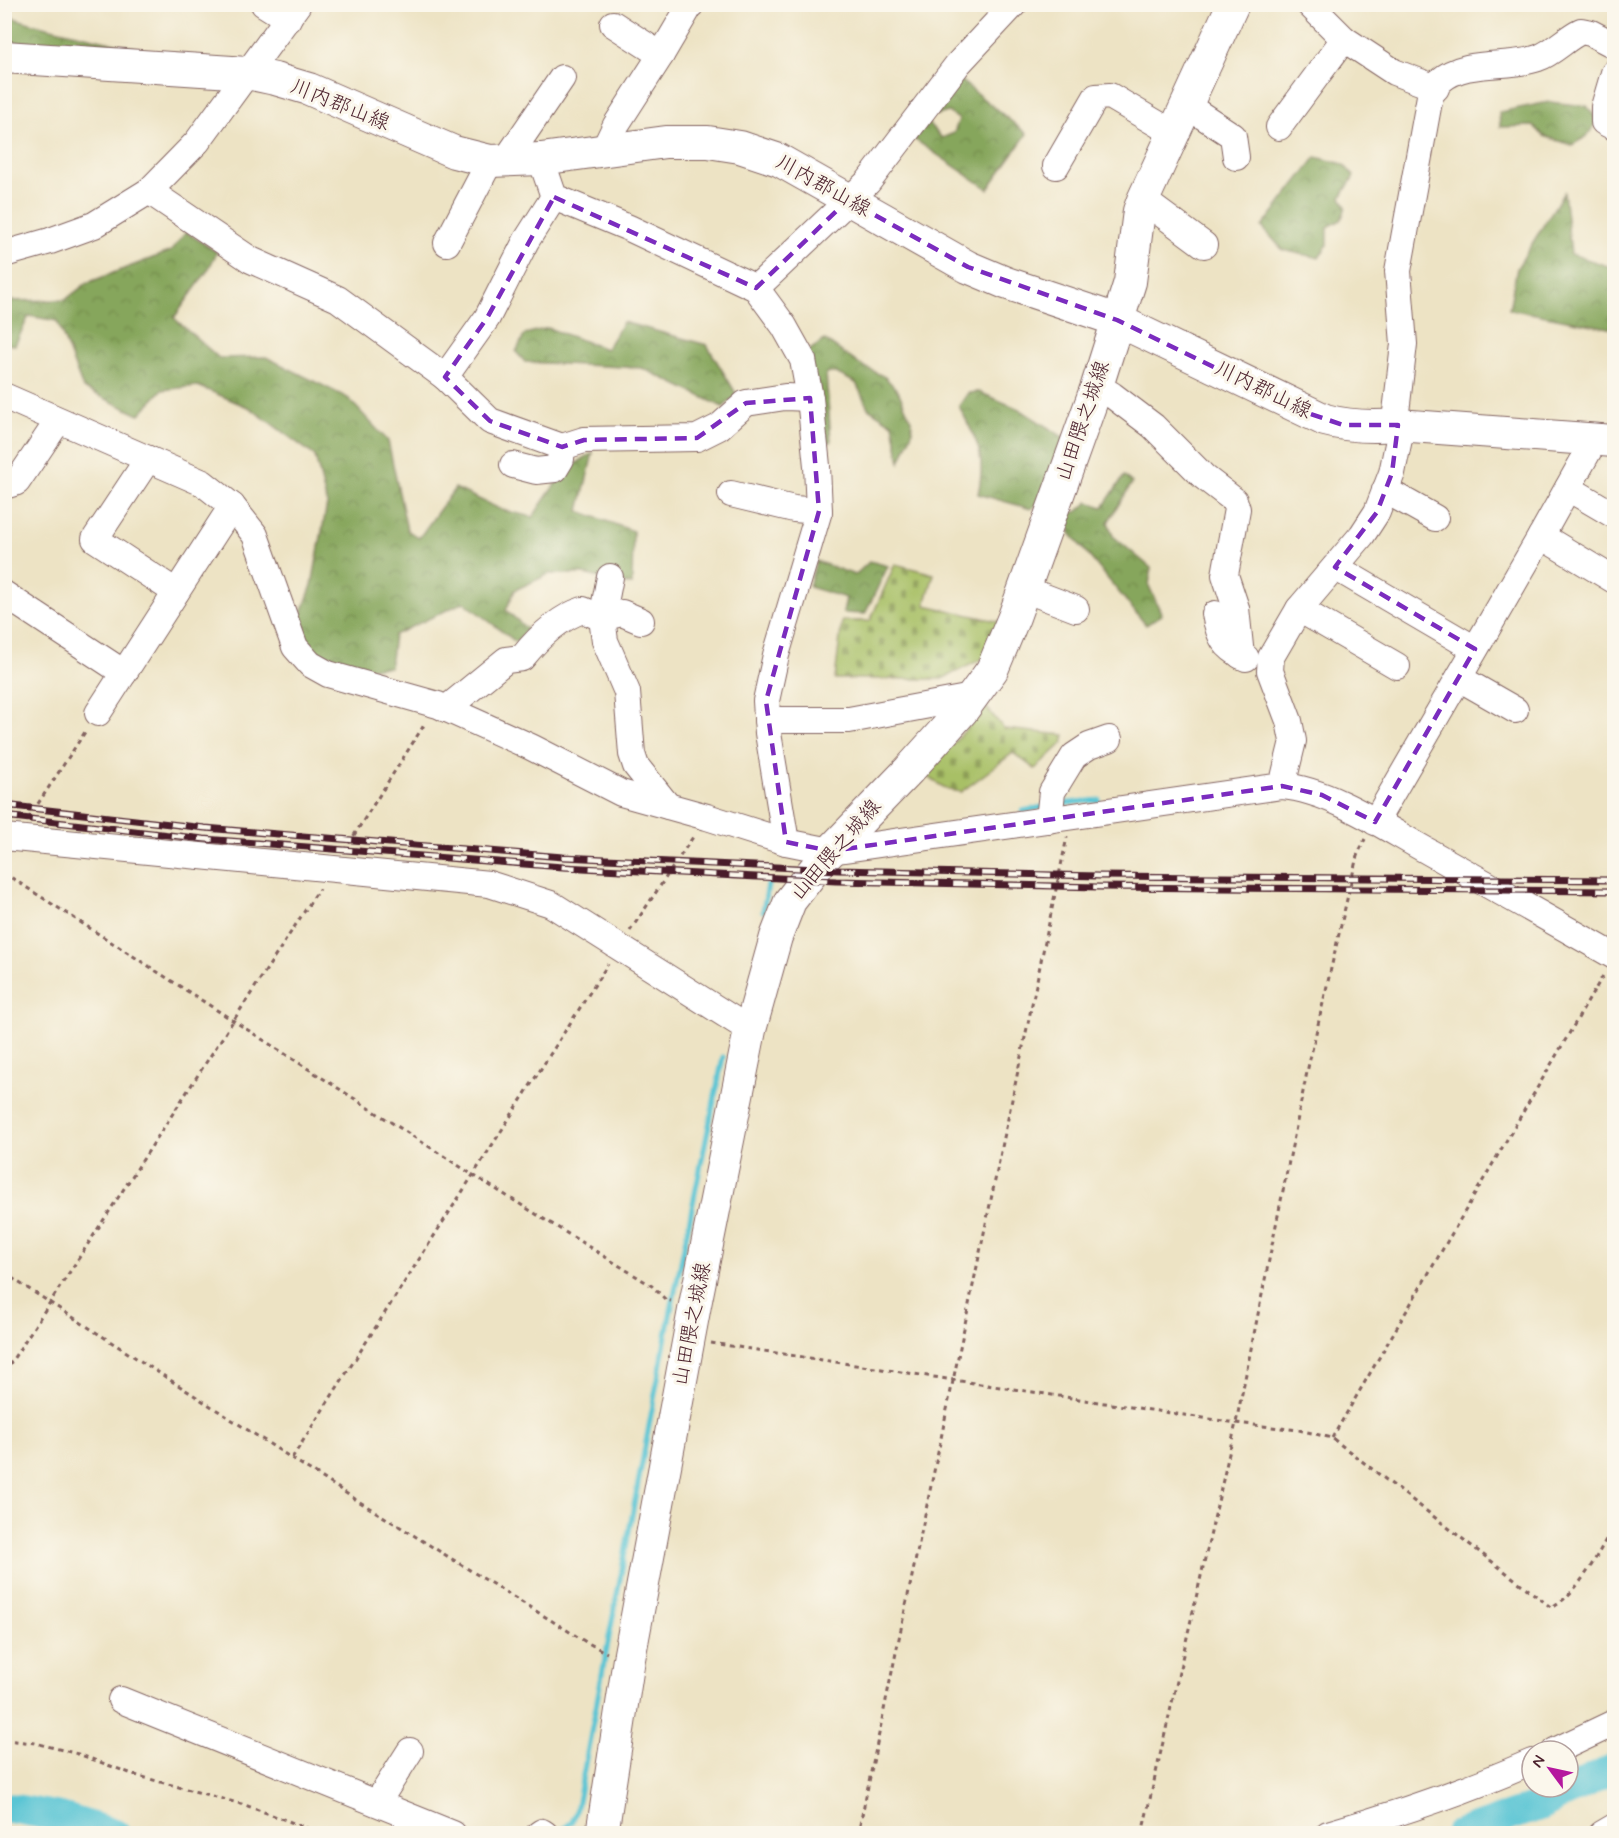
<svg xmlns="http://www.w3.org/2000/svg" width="1619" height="1838" viewBox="0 0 1619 1838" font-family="Mynerve,'Klee One',sans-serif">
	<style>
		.forest { fill: url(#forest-crowns); stroke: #686243; stroke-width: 1.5 }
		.cemetery { fill: url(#cemetery-stones); stroke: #797048; stroke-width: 1.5 }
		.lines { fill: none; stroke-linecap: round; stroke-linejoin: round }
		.stream { stroke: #5ac5d4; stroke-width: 5 }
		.river { stroke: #5ac5d4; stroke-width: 30 }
		.minor-casing { stroke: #836461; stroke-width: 28 }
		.major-casing { stroke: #836461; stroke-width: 34 }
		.path { stroke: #836461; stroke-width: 3; stroke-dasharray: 4.5 4.5; stroke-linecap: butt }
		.minor { stroke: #fff; stroke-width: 26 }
		.major { stroke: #fff; stroke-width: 32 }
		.rail-casing { stroke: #4a1f2b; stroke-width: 7 }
		.rail { stroke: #fbf7ec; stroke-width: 4.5; stroke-dasharray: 14; stroke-linecap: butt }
		.marked { fill: none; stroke: #7b2cbf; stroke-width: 4.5; stroke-dasharray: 12 8; stroke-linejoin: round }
		.labels { text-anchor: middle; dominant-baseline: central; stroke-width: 6; stroke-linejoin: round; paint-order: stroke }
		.street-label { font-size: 21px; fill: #4a1f2b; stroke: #fbf7ec }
	</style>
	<defs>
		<pattern id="forest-crowns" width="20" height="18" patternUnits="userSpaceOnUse" patternTransform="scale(1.5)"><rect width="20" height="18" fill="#86a65b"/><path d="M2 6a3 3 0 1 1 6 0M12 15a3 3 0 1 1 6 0" fill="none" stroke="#70874b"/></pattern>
		<pattern id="cemetery-stones" width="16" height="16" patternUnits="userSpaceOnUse" patternTransform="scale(1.5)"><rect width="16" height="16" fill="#a8c066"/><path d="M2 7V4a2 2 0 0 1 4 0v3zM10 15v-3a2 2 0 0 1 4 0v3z" fill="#8b9b54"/></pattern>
	</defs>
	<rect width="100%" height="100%" fill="#fbf7ec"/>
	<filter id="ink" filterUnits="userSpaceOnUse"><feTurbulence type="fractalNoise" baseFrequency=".0167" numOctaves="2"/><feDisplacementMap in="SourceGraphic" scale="12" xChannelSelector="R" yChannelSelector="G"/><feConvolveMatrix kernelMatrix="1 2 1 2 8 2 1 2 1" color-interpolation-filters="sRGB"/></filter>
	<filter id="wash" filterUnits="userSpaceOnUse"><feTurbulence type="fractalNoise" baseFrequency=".008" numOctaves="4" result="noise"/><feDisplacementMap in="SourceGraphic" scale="24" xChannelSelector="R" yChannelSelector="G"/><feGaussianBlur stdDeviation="1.35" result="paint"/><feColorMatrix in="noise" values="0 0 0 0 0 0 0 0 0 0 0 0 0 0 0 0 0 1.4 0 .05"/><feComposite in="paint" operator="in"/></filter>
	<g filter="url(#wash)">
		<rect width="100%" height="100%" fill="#ede3c4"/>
		<g class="forest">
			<path d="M4,15L30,23L161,54L5,42Z"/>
			<path d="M960,80L1027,134L988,189L914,139L926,121L942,138L954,133L959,119L948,112L938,115L933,112Z"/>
			<path d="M1549,102L1587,106L1598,121L1586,137L1572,145L1544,136L1534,126L1500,127L1499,112Z"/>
			<path d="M1316,157L1343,164L1354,176L1341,197L1346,207L1341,220L1328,227V244L1319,258L1283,250L1262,227Z"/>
			<path d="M1564,192L1571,254L1614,268V329L1509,309L1517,268Z"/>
			<path d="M186,232L217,252L208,270L174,318L219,358L266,357L348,398L388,441L407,530L419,538L455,488L502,510L533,517C550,490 564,468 593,453L579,511L633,531L632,585L583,574H549L515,590L506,610L527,629L516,642L464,602L394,635L390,667L355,668L325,658L304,643L299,621L312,585L327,504L315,456L250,408L198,386L162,390L139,415L83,388L57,321L29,316L15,345L5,344L4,301L65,300L87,283L171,251Z"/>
			<path d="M623,322L707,345L737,395L723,407L642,368L525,362L516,352L525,334L548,328L606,349Z"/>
			<path d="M825,340L859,364L885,377L898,391L911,420L913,430L900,462L893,424L868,408L856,383L836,373H826L831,442H822L808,351Z"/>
			<path d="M979,392L1019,409L1071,442L1050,495L1031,509L978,494C987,454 976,440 959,406L968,393Z"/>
			<path d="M1124,476L1132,483L1108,522L1113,536L1151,568L1149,586L1162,615L1146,625L1070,533L1068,512H1077L1088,502L1103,507Z"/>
			<path d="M816,561L855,575L870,561L888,566L865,614L843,613L846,598L809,587Z"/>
		</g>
		<g class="cemetery">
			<path d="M895,564L934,574L925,605L1001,622L986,657L942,679H835L842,621H870Z"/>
			<path d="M986,707L1004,729L1065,735L1063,743L1035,769L1013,753L961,792L948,790L925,775Z"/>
		</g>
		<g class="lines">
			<g class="stream">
				<path d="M1058,804L1099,800"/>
				<path d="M1023,811L1043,807"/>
				<path d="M763,911L768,885"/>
				<path d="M557,1834L572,1822L576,1812L668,1325L723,1057"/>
			</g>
			<g class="river">
				<path d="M4,1807L61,1817L115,1834"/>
				<path d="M1459,1834L1539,1806L1614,1768"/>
			</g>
		</g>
	</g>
	<g filter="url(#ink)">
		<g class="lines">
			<g class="minor-casing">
				<g id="minor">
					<path d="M264,4L288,19"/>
					<path d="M613,24L661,55"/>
					<path d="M1344,39L1394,72L1436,88"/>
					<path d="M1614,73L1604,107V122L1614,127"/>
					<path d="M1186,105L1233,136L1236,157"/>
					<path d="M1279,127L1344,39L1309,4"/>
					<path d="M604,150L616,125L661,55L691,4"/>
					<path d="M541,159L554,197L629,228L756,288L784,326L803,360L810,398L817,466L819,511L776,655L766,701L768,733L786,842"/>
					<path d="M506,160L562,78"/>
					<path d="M1056,166L1096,97L1110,96L1173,133"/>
					<path d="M149,191L251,260L338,299L445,377L487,318L526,241L554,197"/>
					<path d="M1143,200L1204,245"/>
					<path d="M447,243L490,161"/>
					<path d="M4,254L50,241L94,225L149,191L197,142L298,4"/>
					<path d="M756,288L868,182L958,64L1014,4"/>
					<path d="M445,377L490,421L562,447L584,440L697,438L719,427L746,403L785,397L810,398"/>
					<path d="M1097,386L1112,395L1153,426L1204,477L1234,500L1237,509L1225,575L1236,608L1241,656"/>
					<path d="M4,396L203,483L232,506L255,535L295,647L310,664L328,674L438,705L531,747L621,793L707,817L786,842L831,851L1282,786C1331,790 1387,829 1431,853C1492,887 1553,921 1614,956"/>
					<path d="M148,459L95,539L176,592"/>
					<path d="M513,465L536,471L555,469L561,459L562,447"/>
					<path d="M4,486L17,482L58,421"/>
					<path d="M1568,488L1614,515"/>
					<path d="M1385,490L1435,518"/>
					<path d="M731,494L794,509L819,511"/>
					<path d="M1541,536L1614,580"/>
					<path d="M1335,567L1475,649"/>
					<path d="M610,577L602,618L605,641L627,692L632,754L636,766L668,806"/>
					<path d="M1024,589L1076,609"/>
					<path d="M4,594L124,673"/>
					<path d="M1299,609L1397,666"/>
					<path d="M1215,614C1219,637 1224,647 1246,658"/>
					<path d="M1459,678L1515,710"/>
					<path d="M446,709L506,660L522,658C538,638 558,618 583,610L602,618L622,613L641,621"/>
					<path d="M98,713L232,506"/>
					<path d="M767,720H849L972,697"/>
					<path d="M1282,786L1293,741L1289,721L1270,671L1271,657L1299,609L1362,535L1377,512L1392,473L1399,439L1396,412L1404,344L1398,271L1430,96C1433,92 1436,85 1440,81C1466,58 1508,69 1538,58C1553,53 1566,38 1581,31L1591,33L1614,45"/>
					<path d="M1049,820L1052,792L1074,756L1089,746L1109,739"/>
					<path d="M1375,822L1541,536L1594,441"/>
					<path d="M4,837L489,884L551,904L750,1030"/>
					<path d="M121,1700L453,1834"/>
					<path d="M1555,1751L1614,1723"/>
					<path d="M377,1803L410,1751"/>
					<path d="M539,1834L542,1832L545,1834"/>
					<path d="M1328,1834C1398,1814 1466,1791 1532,1762"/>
					<path d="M1602,1834L1614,1827"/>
				</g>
			</g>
			<g class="major-casing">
				<g id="major">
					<path d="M4,57L247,73L275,79L309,89L454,152L490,161L541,159L666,142H708L740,147L779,160L968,267L1006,283L1117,320L1325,420C1350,427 1373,427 1398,425L1614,441"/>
					<path d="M602,1834L629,1659L695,1305L750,1030L776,937L790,901L822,860L909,770L962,711L992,670L1014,617L1097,386L1130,282L1139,211L1143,200L1233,4"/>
				</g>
			</g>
			<g class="path">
				<path d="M28,819L87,729"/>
				<path d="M344,851L426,722"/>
				<path d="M4,873L473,1175L652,1286L666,1300L671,1301"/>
				<path d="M630,931L695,834"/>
				<path d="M4,1273L355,1499L586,1642L607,1653"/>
				<path d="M711,1343L1236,1423L1299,1430L1332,1438L1552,1608C1582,1589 1597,1555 1614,1525"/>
				<path d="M4,1373L319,889"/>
				<path d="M1332,1438L1604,974"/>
				<path d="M292,1458L608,964"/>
				<path d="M4,1740L35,1743L78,1754L135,1775L245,1805L323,1834"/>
				<path d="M858,1834L1067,837"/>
				<path d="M1142,1834L1236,1423L1307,1072L1357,856L1365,839"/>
			</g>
			<use href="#minor" class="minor"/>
			<use href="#major" class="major"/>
			<g class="rail-casing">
				<g id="rail">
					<path d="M4,805L205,828L563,857L838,870L1099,876L1614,880"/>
					<path d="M4,816L204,839L563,867L836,881L1099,887L1614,891"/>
				</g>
			</g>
			<use href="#rail" class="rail"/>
		</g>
	</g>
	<path class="marked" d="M554,197L756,288L848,200L968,267L1117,320L1308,413L1343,425H1398L1392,473L1377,512L1335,567L1475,649L1375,822L1322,795L1282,786L831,851L786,842L766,701L819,511L810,398L746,403L697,438L584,440L562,447L490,421L445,377L487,318Z"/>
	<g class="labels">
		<g class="street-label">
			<text transform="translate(340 105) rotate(22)">川内郡山線</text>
			<text transform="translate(823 186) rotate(29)">川内郡山線</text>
			<text transform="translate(1263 390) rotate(26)">川内郡山線</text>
			<text transform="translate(1083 421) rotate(-71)">山田隈之城線</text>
			<text transform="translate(836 850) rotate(-49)">山田隈之城線</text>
			<text transform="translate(692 1324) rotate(-79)">山田隈之城線</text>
		</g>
	</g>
	<rect width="1619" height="1838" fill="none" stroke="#fbf7ec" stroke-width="24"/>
	<g transform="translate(1550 1769) rotate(303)"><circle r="28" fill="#fbf7ec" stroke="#b4a19f" stroke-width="1.5"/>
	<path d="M0-4.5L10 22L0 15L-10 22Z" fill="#b5179e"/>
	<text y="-9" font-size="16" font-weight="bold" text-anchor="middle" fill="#4a1f2b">N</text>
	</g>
</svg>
